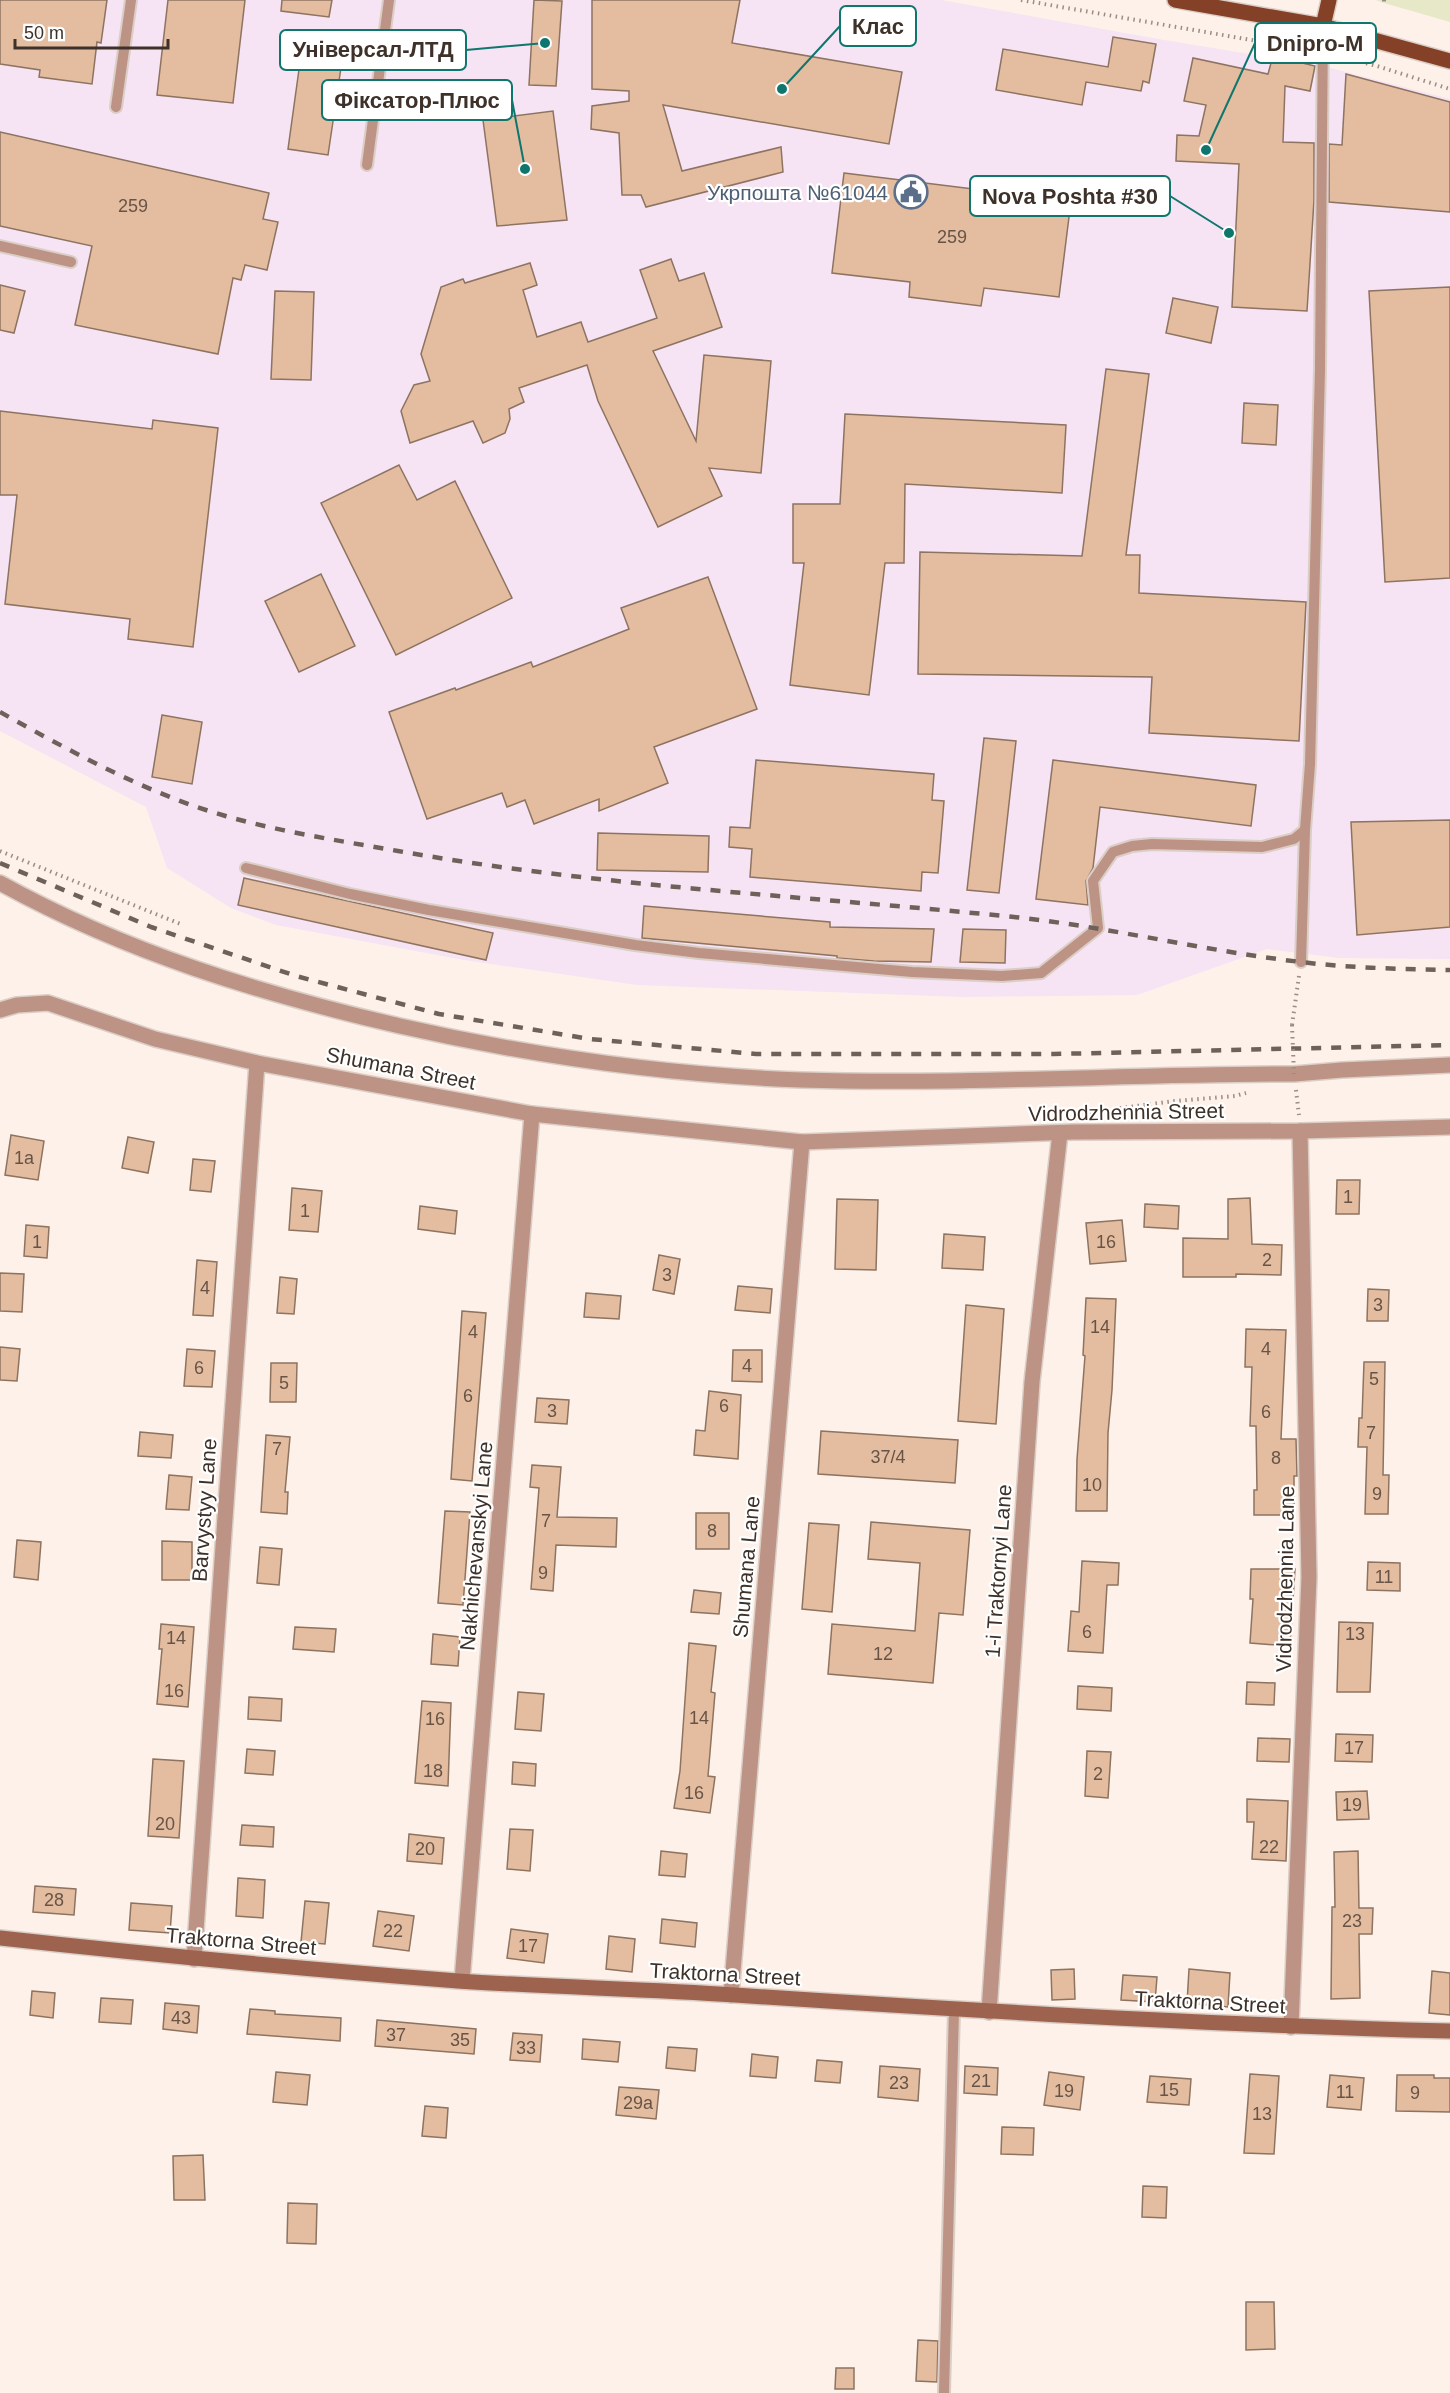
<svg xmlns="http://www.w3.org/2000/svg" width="1450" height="2393" viewBox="0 0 1450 2393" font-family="Arial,sans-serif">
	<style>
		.industrial { fill: #f6e3f4 }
		.green { fill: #e6e8c8 }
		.building { fill: #e4bda0; stroke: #8d7360; stroke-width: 1.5 }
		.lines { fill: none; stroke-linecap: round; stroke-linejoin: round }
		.lane-casing { stroke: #dbcec6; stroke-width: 14 }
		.street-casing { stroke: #dbcec6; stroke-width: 18 }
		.secondary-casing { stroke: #dbcec6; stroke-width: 18 }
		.primary-casing { stroke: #dbcec6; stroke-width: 18 }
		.path { stroke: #9a8d85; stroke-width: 4; stroke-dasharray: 1.5 4.5; stroke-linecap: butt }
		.lane { stroke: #bc9384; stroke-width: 10 }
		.street { stroke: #bc9384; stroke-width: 15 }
		.secondary { stroke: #9d634e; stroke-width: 15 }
		.primary { stroke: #854127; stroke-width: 15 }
		.rail { stroke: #6d6159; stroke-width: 4.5; stroke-dasharray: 10 10; stroke-linecap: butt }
		.path-bridge { stroke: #9a8d85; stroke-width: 4; stroke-dasharray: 1.5 4.5; stroke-linecap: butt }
		.labels { text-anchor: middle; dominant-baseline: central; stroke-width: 4.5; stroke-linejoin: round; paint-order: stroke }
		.number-label { font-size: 18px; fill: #675447 }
		.service-label { font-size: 21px; fill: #4e5e75; stroke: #fff; text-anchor: end }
		.street-label { font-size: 21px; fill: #3d3129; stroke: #fff }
		.leader { fill: none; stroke: #0f766e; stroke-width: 2 }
		.callout-dot { fill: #0f766e; stroke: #fff; stroke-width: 2 }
		.callout { fill: #fff; stroke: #0f766e; stroke-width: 2 }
		.callout-label { font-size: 22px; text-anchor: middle; font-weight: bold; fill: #3d3129 }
	</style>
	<rect width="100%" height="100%" fill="#fef1e9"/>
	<path class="industrial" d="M0,0H941L1164,40L1323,66L1450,99V959L1339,958L1267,949L1137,995L963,997L637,985L464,960L276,925L231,908L167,868L146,807L0,731Z"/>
	<path class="green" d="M1376,0H1450V22L1384,3Z"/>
	<g class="building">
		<path d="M0,0H107L101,43L97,42L92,84L39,77L40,70L0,64Z"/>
		<path d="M168,0H245L233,103L157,95Z"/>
		<path d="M282,0H332L329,17L281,11Z"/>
		<path d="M534,0L562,1L556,86L529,85Z"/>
		<path d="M592,0H740L732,43L902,72L889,144L663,105L682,171L781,147L783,172L646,207L641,195H622L619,133L591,129L592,106L629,101V91L592,89Z"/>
		<path d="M1113,37L1156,44L1149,83L1143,81L1141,91L1086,82L1082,105L996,90L1003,49L1108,67Z"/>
		<path d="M301,55L342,61L328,155L288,149Z"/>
		<path d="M1273,56L1315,66L1310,91L1285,86L1283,142L1314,143V200L1307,311L1232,307L1239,164L1176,161L1177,135L1199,136L1206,105L1184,101L1193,58L1268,74Z"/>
		<path d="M1346,74L1450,102V212L1329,202V144L1342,145Z"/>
		<path d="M553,111L567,220L497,226L483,120Z"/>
		<path d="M0,132L269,193L263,219L278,222L267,270L245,265L241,280L233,278L218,354L75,325L92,246L0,226Z"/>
		<path d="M844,173L1071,201L1059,297L984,288L981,306L909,297L910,282L832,273Z"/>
		<path d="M671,259L679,281L704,273L722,327L653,351L696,441L704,355L771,361L761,473L709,468L722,496L658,527L598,401L587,365L519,388L524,402L509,409L510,419L505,433L483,443L473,421L410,443L401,411L414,385L430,381L421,354L441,287L463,279L465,283L530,263L537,285L523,290L537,337L581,322L588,342L657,318L640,270Z"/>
		<path d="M0,285L25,291L14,333L0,330Z"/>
		<path d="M1450,287V578L1385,582L1369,291Z"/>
		<path d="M275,291L314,292L311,380L271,379Z"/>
		<path d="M1173,298L1218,307L1211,343L1166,333Z"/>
		<path d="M1106,369L1149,374L1126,555H1140L1139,593L1306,602L1299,741L1149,733L1152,677L918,674L920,552L1082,556Z"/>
		<path d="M1244,403L1278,405L1276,445L1242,443Z"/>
		<path d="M0,411L152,429L153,420L218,428L193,647L128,639L130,619L5,604L17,495H0Z"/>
		<path d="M845,414L1066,425L1062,493L905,484L904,563H885L869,695L790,685L804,563H793V504H840Z"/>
		<path d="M399,465L417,500L455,481L512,598L396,655L321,503Z"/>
		<path d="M321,574L355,646L299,672L265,601Z"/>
		<path d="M708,577L757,709L654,747L668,783L599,811V799L534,824L525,800L507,807L502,793L427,819L389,712L455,688L456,690L531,662L533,667L629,629L621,608Z"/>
		<path d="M162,715L202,722L192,784L152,777Z"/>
		<path d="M984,738L1016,741L999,893L967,890Z"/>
		<path d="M756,760L934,774L932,800L944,801L938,873L922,872L921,891L750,877L752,849L729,847L730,827L750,828Z"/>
		<path d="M1053,760L1256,785L1251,826L1100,807L1093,868L1086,881L1088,905L1036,899Z"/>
		<path d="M1450,820V927L1357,935L1351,822Z"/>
		<path d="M598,833L709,836L708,872L597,870Z"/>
		<path d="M244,878L493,933L486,960L238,905Z"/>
		<path d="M644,906L830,922V927L934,929L931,962L874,961L837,958V956L642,938Z"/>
		<path d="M963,929L1006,930L1005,963L960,962Z"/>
		<path d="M11,1135L44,1141L38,1180L5,1175Z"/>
		<path d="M128,1137L154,1142L148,1173L122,1168Z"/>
		<path d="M193,1159L215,1161L211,1192L190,1190Z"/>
		<path d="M1337,1180H1360L1359,1214H1336Z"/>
		<path d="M292,1188L322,1191L318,1232L289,1230Z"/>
		<path d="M1250,1198L1252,1244L1282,1245L1281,1275L1236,1274V1277H1183V1238L1228,1239V1199Z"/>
		<path d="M837,1199L878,1200L876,1270L835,1269Z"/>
		<path d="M1145,1204L1179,1206L1178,1229L1144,1227Z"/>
		<path d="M420,1206L457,1211L455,1234L418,1229Z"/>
		<path d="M1122,1220L1126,1261L1090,1264L1086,1223Z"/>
		<path d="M26,1225L49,1227L47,1258L24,1256Z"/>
		<path d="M944,1234L985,1237L983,1270L942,1268Z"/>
		<path d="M659,1255L680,1259L674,1294L653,1290Z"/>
		<path d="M197,1260L217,1262L213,1316L193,1315Z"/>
		<path d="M0,1273L24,1274L22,1312L0,1311Z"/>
		<path d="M280,1277L297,1279L294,1314L277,1313Z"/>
		<path d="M738,1286L772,1289L770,1313L735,1310Z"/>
		<path d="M1368,1289L1389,1290L1388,1321H1367Z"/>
		<path d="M586,1293L621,1296L619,1319L584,1317Z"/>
		<path d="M1086,1298L1116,1299L1112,1390L1108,1433L1107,1511H1076L1077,1459L1085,1356L1083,1355Z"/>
		<path d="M966,1305L1004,1309L996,1424L958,1421Z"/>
		<path d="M462,1311L486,1313L472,1481L451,1479Z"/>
		<path d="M1246,1329L1286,1330L1281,1439H1296L1297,1476H1294V1515H1254V1490H1257L1256,1426H1250L1252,1367H1245Z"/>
		<path d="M0,1347L20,1349L17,1381L0,1380Z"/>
		<path d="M187,1349L215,1351L212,1387L184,1386Z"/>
		<path d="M733,1350H762V1382L732,1381Z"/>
		<path d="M1364,1362H1385L1383,1475H1389L1388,1514H1365L1367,1447H1358L1359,1418H1362Z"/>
		<path d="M271,1363H297L296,1402H270Z"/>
		<path d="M709,1391L741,1395L738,1459L694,1455L696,1430L705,1431Z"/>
		<path d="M537,1398L569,1400L567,1424L535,1422Z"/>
		<path d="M821,1431L958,1440L955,1483L818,1474Z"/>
		<path d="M140,1432L173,1435L171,1458L138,1456Z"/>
		<path d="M266,1435L290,1437L285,1492H288L287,1514L261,1512Z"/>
		<path d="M532,1465L561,1467L557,1517L617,1518L616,1547L556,1545L553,1591L531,1589L539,1488L530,1487Z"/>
		<path d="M169,1475L192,1477L189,1510L166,1509Z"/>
		<path d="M445,1511L470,1512L463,1605L438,1603Z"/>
		<rect x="696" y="1513" width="33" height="36"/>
		<path d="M871,1522L970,1530L963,1615L939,1613L933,1683L828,1674L832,1624L915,1631L920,1563L868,1559Z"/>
		<path d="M809,1523L839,1525L832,1612L802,1609Z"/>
		<path d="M17,1540L41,1542L38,1580L14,1577Z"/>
		<path d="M162,1541L192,1542V1580H162Z"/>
		<path d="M260,1547L282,1549L279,1585L257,1583Z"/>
		<path d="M1082,1561L1119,1563L1118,1585H1107L1103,1653L1068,1651L1071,1611L1079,1612Z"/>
		<path d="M1368,1562L1400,1563V1591L1367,1590Z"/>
		<path d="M1251,1569H1295L1290,1646L1250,1643L1253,1599H1250Z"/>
		<path d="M694,1590L721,1593L719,1614L691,1612Z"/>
		<path d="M1339,1622L1373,1623L1370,1692H1337Z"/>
		<path d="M161,1624L194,1627L188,1707L157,1704L162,1649H159Z"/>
		<path d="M295,1627L336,1629L334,1652L293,1649Z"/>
		<path d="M433,1634L460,1637L458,1666L431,1664Z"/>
		<path d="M689,1643L716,1646L711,1692L715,1693L708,1776L715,1777L710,1813L674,1808L680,1771Z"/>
		<path d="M1247,1682L1275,1683L1274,1705L1246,1704Z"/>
		<path d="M1078,1686L1112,1688L1111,1711L1077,1709Z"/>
		<path d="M518,1692L544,1694L541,1731L515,1729Z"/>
		<path d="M249,1697L282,1699L281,1721L248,1719Z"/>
		<path d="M422,1701L451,1703L448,1786L415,1783Z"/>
		<path d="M1336,1734L1373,1735L1372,1762L1335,1761Z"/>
		<path d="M1258,1738L1290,1739L1289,1762L1257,1761Z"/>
		<path d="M247,1749L275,1751L273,1775L245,1773Z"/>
		<path d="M1087,1751L1111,1752L1108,1798L1085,1796Z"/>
		<path d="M153,1759L184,1761L179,1838L148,1836Z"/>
		<path d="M513,1762L536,1764L535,1786L512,1784Z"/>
		<path d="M1367,1791L1369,1819L1337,1820L1336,1792Z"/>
		<path d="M1247,1799L1288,1801L1286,1861L1252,1859L1254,1822H1247Z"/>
		<path d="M242,1825L274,1827L273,1847L240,1845Z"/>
		<path d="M510,1829L533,1830L530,1871L507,1869Z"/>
		<path d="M409,1834L444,1838L442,1864L407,1861Z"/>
		<path d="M661,1851L687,1854L685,1877L659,1875Z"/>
		<path d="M1358,1851L1359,1908H1373L1372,1934H1359L1360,1998L1331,1999L1332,1907H1335L1334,1852Z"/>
		<path d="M238,1878L265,1880L263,1918L236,1916Z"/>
		<path d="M35,1886L76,1889L74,1915L33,1912Z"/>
		<path d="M305,1901L329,1903L325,1944L301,1942Z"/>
		<path d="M131,1903L172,1906L170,1933L129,1930Z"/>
		<path d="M378,1911L414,1916L409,1951L373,1946Z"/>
		<path d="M662,1919L697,1923L695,1947L660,1943Z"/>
		<path d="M511,1929L548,1934L544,1963L507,1958Z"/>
		<path d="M609,1936L635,1939L632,1972L606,1969Z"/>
		<path d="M1074,1969L1075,1999L1052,2000L1051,1970Z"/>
		<path d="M1189,1969L1230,1973L1228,2007L1187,2003Z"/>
		<path d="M1432,1971L1450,1973V2015L1429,2013Z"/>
		<path d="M1123,1975L1157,1977L1155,2002L1121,2000Z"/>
		<path d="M32,1991L55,1993L53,2018L30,2015Z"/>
		<path d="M101,1998L133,2000L131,2024L99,2022Z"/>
		<path d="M165,2003L199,2006L197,2033L163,2029Z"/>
		<path d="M250,2009L275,2011V2014L341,2018L340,2041L247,2034Z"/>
		<path d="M377,2020L476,2029L474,2054L375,2046Z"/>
		<path d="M513,2033L542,2035L540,2062L510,2060Z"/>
		<path d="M583,2039L620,2042L618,2062L582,2059Z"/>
		<path d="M668,2047L697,2049L695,2071L666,2068Z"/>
		<path d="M752,2054L778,2057L776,2078L750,2076Z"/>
		<path d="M817,2060L842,2062L840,2083L815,2081Z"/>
		<path d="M880,2066L920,2069L918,2101L878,2097Z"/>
		<path d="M965,2066L998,2068L997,2095L964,2093Z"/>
		<path d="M276,2072L310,2075L307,2105L273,2102Z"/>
		<path d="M1049,2072L1084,2077L1080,2110L1044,2105Z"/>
		<path d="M1250,2074L1279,2076L1274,2154L1244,2153Z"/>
		<path d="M1330,2075L1364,2078L1361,2110L1327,2107Z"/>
		<path d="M1397,2075H1434V2078H1450V2112L1396,2111Z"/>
		<path d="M1150,2076L1191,2079L1189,2105L1147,2102Z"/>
		<path d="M619,2087L659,2090L656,2119L616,2115Z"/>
		<path d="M425,2106L448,2108L446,2138L422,2136Z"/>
		<path d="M1002,2127L1034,2128L1033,2155L1001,2154Z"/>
		<path d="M203,2155L205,2200H174L173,2156Z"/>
		<path d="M1143,2186L1167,2187L1166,2218L1142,2217Z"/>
		<path d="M288,2203L317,2204L316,2244L287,2243Z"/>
		<path d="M1246,2302H1274L1275,2349L1246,2350Z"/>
		<path d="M918,2340L938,2341L937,2382L916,2381Z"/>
		<path d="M836,2368H854V2389H835Z"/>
	</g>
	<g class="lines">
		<g class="lane-casing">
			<g id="lane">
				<path d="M116,107L131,0"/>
				<path d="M367,165L389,0"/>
				<path d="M0,246L71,262"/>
				<path d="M246,868L350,894L429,910L635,945L699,953L912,972L1002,976L1041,973L1098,928L1093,881L1113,852L1132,846L1152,844L1262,847L1294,839L1305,830"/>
				<path d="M1301,962L1305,830L1310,764L1320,369L1323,26"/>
				<path d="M944,2393L954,2010"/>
			</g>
		</g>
		<g class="street-casing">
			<g id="street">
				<path d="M0,883C125,952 261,994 400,1026C532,1056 665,1075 801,1080C965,1085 1130,1074 1294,1074L1342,1070L1450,1065"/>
				<path d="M0,1010L17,1005L48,1003L155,1039L257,1063L532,1114L802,1142L1073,1132L1300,1131L1450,1127"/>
				<path d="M194,1959L257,1063"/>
				<path d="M462,1981L532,1114"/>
				<path d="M731,1995L802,1142"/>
				<path d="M989,2012L1032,1382L1060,1133"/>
				<path d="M1291,2027L1309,1577L1300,1131"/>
			</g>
		</g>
		<g class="secondary-casing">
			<path id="secondary" d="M0,1938C153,1955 305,1969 458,1981C550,1987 643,1989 735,1995C973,2011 1211,2025 1450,2031"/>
		</g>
		<g class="primary-casing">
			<g id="primary">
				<path d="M1175,0L1323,26L1450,61"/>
				<path d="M1323,26L1329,0"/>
			</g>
		</g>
		<g class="path">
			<path d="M1021,0L1309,50"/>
			<path d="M1384,0V3"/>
			<path d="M1337,56L1377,66L1450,89"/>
			<path d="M0,851L183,925"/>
			<path d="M1292,1025L1299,976"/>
			<path d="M1296,1090L1299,1115"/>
			<path d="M1090,1112L1175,1101L1235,1096L1246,1093"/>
		</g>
		<use href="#lane" class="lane"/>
		<use href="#street" class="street"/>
		<use href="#secondary" class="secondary"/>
		<use href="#primary" class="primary"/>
		<g class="rail">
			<path d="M0,712C63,747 126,782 194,806C260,829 330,839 398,851C602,887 808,896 1014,917C1110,927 1205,951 1301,962C1350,968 1401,969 1450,970"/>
			<path d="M0,863L151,927L296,976L439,1014L590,1039L756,1054H1054L1450,1045"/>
		</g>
		<path class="path-bridge" d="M1292,1025L1294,1074"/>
	</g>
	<defs>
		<g id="civic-ring" transform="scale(1.725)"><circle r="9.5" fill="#fff" stroke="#5c6f8a" stroke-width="1.5"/><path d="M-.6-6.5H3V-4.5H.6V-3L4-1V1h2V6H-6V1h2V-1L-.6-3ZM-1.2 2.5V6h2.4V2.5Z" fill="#5c6f8a"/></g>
	</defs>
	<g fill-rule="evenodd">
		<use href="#civic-ring" x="911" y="192"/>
	</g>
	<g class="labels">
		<g class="number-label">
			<text x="133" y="206">259</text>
			<text x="952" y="237">259</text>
			<text x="24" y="1158">1а</text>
			<text x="1348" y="1197">1</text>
			<text x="305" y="1211">1</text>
			<text x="37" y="1242">1</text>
			<text x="1106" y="1242">16</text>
			<text x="1267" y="1260">2</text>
			<text x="667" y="1275">3</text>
			<text x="205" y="1288">4</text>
			<text x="1378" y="1305">3</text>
			<text x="1100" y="1327">14</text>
			<text x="473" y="1332">4</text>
			<text x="1266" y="1349">4</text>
			<text x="747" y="1366">4</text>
			<text x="199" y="1368">6</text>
			<text x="1374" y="1379">5</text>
			<text x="284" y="1383">5</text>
			<text x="468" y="1396">6</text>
			<text x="724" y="1406">6</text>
			<text x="552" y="1411">3</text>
			<text x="1266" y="1412">6</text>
			<text x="1371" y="1433">7</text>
			<text x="277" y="1449">7</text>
			<text x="888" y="1457">37/4</text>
			<text x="1276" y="1458">8</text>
			<text x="1092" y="1485">10</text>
			<text x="1377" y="1494">9</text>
			<text x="546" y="1521">7</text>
			<text x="712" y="1531">8</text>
			<text x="543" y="1573">9</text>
			<text x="1384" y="1577">11</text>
			<text x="1087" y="1632">6</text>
			<text x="1355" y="1634">13</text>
			<text x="176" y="1638">14</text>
			<text x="883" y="1654">12</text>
			<text x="174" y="1691">16</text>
			<text x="699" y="1718">14</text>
			<text x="435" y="1719">16</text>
			<text x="1354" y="1748">17</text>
			<text x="433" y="1771">18</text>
			<text x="1098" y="1774">2</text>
			<text x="694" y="1793">16</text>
			<text x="1352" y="1805">19</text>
			<text x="165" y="1824">20</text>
			<text x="1269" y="1847">22</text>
			<text x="425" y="1849">20</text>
			<text x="54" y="1900">28</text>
			<text x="1352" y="1921">23</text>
			<text x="393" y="1931">22</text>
			<text x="528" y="1946">17</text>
			<text x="181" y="2018">43</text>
			<text x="396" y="2035">37</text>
			<text x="460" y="2040">35</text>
			<text x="526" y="2048">33</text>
			<text x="981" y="2081">21</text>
			<text x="899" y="2083">23</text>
			<text x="1169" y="2090">15</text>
			<text x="1064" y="2091">19</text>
			<text x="1345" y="2092">11</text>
			<text x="1415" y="2093">9</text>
			<text x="638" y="2103">29а</text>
			<text x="1262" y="2114">13</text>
		</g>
		<g class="service-label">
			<text x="888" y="192">Укрпошта №61044</text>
		</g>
		<g class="street-label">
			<text transform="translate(401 1068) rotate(11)">Shumana Street</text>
			<text transform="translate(1126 1112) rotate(-1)">Vidrodzhennia Street</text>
			<text transform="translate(204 1510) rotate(-86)">Barvystyy Lane</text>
			<text transform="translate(476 1546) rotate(-85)">Nakhichevanskyi Lane</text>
			<text transform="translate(746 1567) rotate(-85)">Shumana Lane</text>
			<text transform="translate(998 1571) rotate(-86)">1-i Traktornyi Lane</text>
			<text transform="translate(1285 1579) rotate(-89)">Vidrodzhennia Lane</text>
			<text transform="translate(241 1941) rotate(5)">Traktorna Street</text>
			<text transform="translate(725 1974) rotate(3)">Traktorna Street</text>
			<text transform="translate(1210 2002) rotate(3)">Traktorna Street</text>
		</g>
	</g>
	<path class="leader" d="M782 89L840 26M1206 150L1255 43M545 43L466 50M525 169L512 100M1229 233L1170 196"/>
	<g class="callout-dot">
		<circle cx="782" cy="89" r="6"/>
		<circle cx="1206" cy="150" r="6"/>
		<circle cx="545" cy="43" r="6"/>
		<circle cx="525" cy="169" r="6"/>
		<circle cx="1229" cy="233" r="6"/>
	</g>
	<g class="callout">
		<rect x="840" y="6" width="76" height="40" rx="6"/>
		<rect x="1255" y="23" width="121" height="40" rx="6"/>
		<rect x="280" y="30" width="186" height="40" rx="6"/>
		<rect x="322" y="80" width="190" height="40" rx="6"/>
		<rect x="970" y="176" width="200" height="40" rx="6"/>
	</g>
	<g class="callout-label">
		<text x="878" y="34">Клас</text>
		<text x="1315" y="51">Dnipro-M</text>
		<text x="373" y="57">Універсал-ЛТД</text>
		<text x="417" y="108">Фіксатор-Плюс</text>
		<text x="1070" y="204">Nova Poshta #30</text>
	</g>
	<path d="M15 39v9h153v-9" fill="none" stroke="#3d3129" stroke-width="3"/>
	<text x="24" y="39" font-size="18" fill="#3d3129" stroke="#ffffff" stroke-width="4.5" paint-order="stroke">50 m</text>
</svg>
